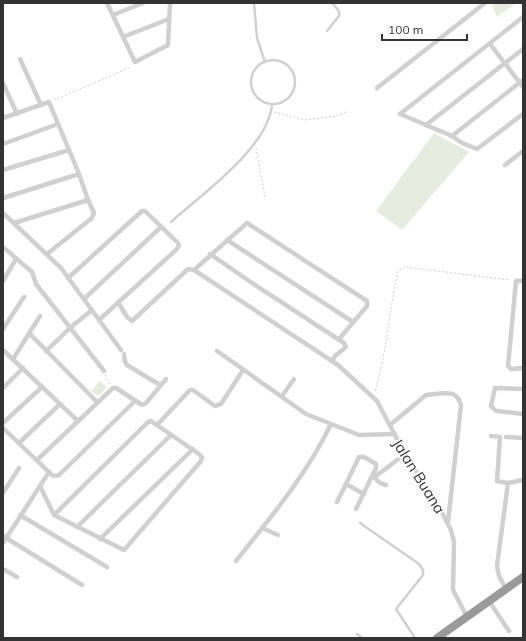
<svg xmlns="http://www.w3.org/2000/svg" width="526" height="641" viewBox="0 0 526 641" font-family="Mulish,sans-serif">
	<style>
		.green { fill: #e6ecdf }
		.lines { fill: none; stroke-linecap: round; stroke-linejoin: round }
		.path { stroke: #cdcdcd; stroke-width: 1; stroke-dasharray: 2 2; stroke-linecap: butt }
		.lane { stroke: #d0d0d0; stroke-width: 2.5 }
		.street { stroke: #d0d0d0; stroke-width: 4.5 }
		.highway { stroke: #9a9a9a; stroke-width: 8 }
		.labels { text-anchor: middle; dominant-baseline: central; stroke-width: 4; stroke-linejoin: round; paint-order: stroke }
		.street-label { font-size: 15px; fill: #333; stroke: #fff }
	</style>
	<rect width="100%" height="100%" fill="#fff"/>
	<g class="green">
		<path d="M491,3H516L497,17Z"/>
		<path d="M434,133L469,152L402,230L376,211Z"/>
		<path d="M100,381L107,387L98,396L91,391Z"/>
	</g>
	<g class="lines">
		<g class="path">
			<path d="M54,100L131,67"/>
			<path d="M274,112L305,120L337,116L348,111"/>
			<path d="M256,148L265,197"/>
			<path d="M105,375L110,384"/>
			<path d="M375,391C387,352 389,311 398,271L405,267L510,280"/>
		</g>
		<g class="lane">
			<path d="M254,3L257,38L265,62"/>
			<path d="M327,31L339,16V11L332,3"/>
			<circle cx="273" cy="82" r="22"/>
			<path d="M171,222C202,194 269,147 272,104"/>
			<path d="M360,523L419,564L423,570V575L396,609L415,638"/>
			<path d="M357,634L362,638"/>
		</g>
		<g class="street">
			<path d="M107,3L135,62L168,45L170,3"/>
			<path d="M113,15L143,3"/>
			<path d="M523,17L400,114L452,136L462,143L477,149L523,114"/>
			<path d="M123,37L169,19"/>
			<path d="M490,44L523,87"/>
			<path d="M20,59L41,105"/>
			<path d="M3,83L17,114"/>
			<path d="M377,88L485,3"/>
			<path d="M3,118L49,102L79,174L3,198"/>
			<path d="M426,125L523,49"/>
			<path d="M452,136L523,80"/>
			<path d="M3,144L58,124"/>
			<path d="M505,165L523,151"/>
			<path d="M3,170L69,150"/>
			<path d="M3,213L61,268L121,350"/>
			<path d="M14,223L88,200L79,174"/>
			<path d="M227,240L353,322"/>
			<path d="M3,247L32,272L36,284L104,371"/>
			<path d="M47,254L92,218L94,213L88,200"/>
			<path d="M210,254L255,285L344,343L346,347L335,356L332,361"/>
			<path d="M68,278L142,211H145L178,243L179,246L177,249L99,320"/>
			<path d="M3,281L16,259"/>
			<path d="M523,281H516L508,366L511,369L523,368"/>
			<path d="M84,299L161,227"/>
			<path d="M118,302L127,317L132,321L188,269L194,270"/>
			<path d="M3,329L24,297"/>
			<path d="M29,333L97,402"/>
			<path d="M339,339L367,306V301L247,223L194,270L338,365L377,401L405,454L437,503L451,530L454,542L453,590L467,617"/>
			<path d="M3,350L78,421"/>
			<path d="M46,351L71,327L92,310"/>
			<path d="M217,351L306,414L359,435L395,434"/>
			<path d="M124,354L125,362L127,365L160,385"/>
			<path d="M13,359L40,316"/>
			<path d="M3,388L23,368"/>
			<path d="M523,389L495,388L491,406L496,411L523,414"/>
			<path d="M282,396L294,379"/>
			<path d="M3,423L42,387"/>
			<path d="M157,425L190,390H193L215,406L221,404L243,370"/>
			<path d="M390,425L426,395L445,393L453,394L458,398L461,405L448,522"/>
			<path d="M3,428L53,476L59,475L135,401"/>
			<path d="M491,436L500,437L497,481L508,483L523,480"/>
			<path d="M506,437L523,438"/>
			<path d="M19,443L60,404"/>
			<path d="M37,460L113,388H116L142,405L146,403L166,379"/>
			<path d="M371,478C376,478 399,458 405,454"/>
			<path d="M375,478L380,483L386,485"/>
			<path d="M346,484L359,457H364L376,464V468L356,509"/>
			<path d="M40,486L54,515L124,550L201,461L202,457L199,454L151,421L148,422L54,515"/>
			<path d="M3,493L19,468"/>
			<path d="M337,502L346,484L364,494"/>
			<path d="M20,515L107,567"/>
			<path d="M77,527L171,435"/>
			<path d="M262,528L278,535"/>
			<path d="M3,536L82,585"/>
			<path d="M100,539L193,449"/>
			<path d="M3,543L49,472"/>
			<path d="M236,561C271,517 307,474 331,424"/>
			<path d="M3,569L17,577"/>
			<path d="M506,589L499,576L497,566L508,483"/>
			<path d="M489,601L509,631"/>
		</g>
		<path class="highway" d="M437,638L523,577"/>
	</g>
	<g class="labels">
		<g class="street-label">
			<text transform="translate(419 476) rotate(58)">Jalan Buana</text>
		</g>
	</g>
	<rect width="526" height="641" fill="none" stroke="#333333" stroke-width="8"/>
	<path d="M382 34v6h85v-6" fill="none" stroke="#333333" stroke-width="2"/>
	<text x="388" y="34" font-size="12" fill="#333333" stroke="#ffffff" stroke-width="3" paint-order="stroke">100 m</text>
</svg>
